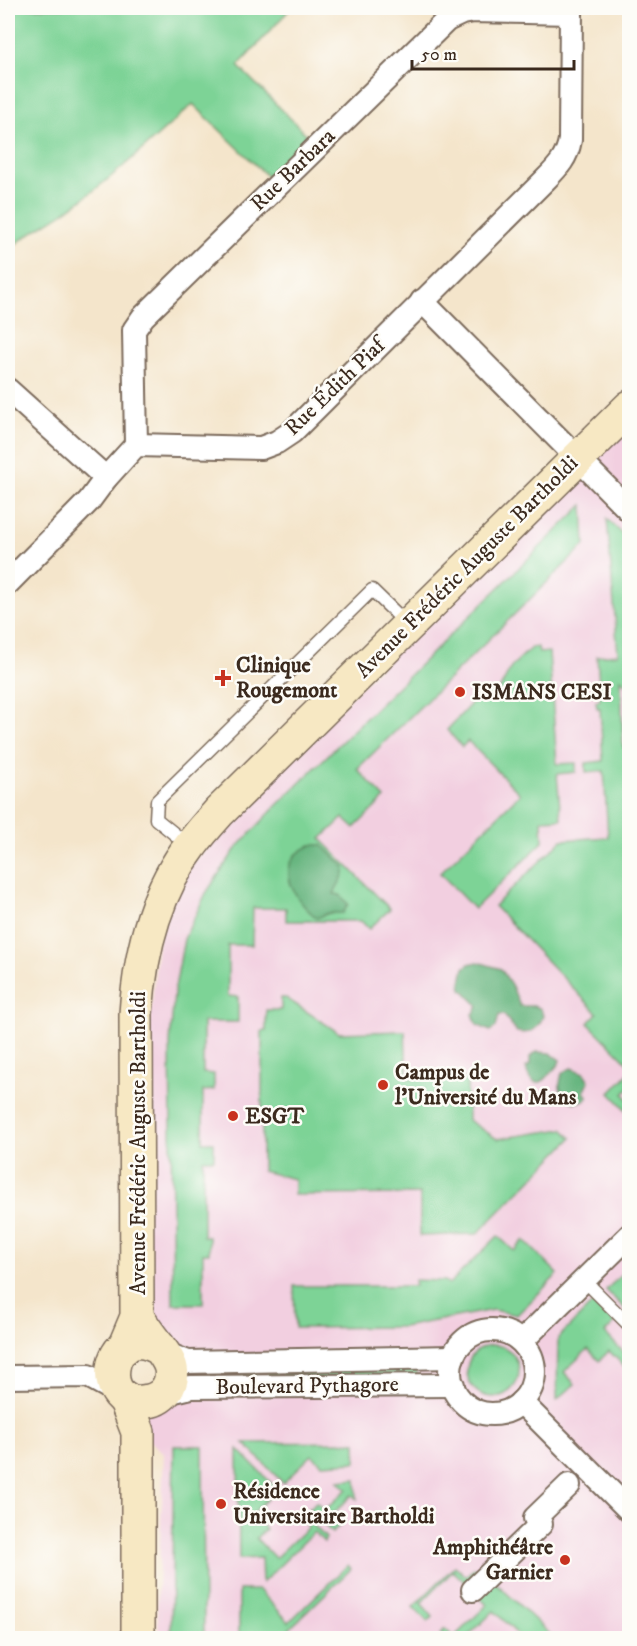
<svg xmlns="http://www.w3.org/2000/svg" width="637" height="1646" viewBox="0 0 637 1646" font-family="'IM FELL DW Pica',serif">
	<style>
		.built { fill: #f2cfe0 }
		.green { fill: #7dd396; stroke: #5c7e5a; stroke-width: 1.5 }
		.forest { fill: #66b57f; stroke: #50704e; stroke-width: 1.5 }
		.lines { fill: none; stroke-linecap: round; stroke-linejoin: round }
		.lane-casing { stroke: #7c6b5b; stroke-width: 15 }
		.street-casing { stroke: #7c6b5b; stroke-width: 26 }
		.secondary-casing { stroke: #7c6b5b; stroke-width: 36 }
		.lane { stroke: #fff; stroke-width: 12 }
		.street { stroke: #fff; stroke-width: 22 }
		.secondary { stroke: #f7e8c3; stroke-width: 33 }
		.poi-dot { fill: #c8321e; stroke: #fdfcf7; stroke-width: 2 }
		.labels { text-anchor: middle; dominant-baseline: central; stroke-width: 5; stroke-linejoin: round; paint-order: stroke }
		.street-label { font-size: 22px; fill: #3b2a1e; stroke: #fdfcf7 }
		.poi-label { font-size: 22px; font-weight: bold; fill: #3b2a1e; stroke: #fdfcf7; text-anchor: start }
	</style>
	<rect width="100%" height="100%" fill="#fdfcf7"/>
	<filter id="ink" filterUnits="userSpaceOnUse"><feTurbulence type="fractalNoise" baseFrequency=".0167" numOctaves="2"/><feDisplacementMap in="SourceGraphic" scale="12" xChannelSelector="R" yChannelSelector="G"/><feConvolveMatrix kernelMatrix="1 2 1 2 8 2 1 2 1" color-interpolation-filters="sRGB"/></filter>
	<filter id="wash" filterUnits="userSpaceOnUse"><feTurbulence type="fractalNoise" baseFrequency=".008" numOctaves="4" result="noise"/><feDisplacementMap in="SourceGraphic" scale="24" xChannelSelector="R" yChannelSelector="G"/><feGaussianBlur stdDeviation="1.35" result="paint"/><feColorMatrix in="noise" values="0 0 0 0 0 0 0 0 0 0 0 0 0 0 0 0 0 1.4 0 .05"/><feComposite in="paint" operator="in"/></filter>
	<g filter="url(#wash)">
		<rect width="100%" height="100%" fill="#f4e5cb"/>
		<path class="built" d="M629,407V1638H159L157,1609L164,1453L138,1432L149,1409L191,1387V1362L178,1359L146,1301L136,1157L163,894Z"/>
		<g class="green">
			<path d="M8,8H291L238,66L307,135L268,177L193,104C154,139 115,176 73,206C51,222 28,233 8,250Z"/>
			<path d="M583,505L585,545L357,769L385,798L354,828L343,818L321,839L390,909L369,929L361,921H286V908H253L252,945H228V996L238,997V1022H203V1073L214,1074V1090L203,1091V1142H214V1159H203V1236L209,1237V1253H203V1304H173L170,1043L174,993L184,939L206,893L235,850L276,806Z"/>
			<path d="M607,519L630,541L629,687L621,679L623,747L630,741L629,1064L588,1023L597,1013L494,906L562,840L608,837L604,771L586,772V763L603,761L600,708H597L596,701L600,700L597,656L618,654Z"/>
			<path d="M538,647L539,653L549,652L557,764L576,763V772L557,774L561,819L542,820L543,842L474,909L440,873L520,794L468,741L462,747L447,730L478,696L481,697L488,690L497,694L512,666L531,648Z"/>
			<path d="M281,998H286L339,1033L405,1031L407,1078L467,1079L468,1120L497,1139L563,1129L572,1138L477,1234L420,1236V1194L294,1195V1179L262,1171V1031H266V1010H281Z"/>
			<path d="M629,1073V1088L624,1094L629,1100V1113L610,1093Z"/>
			<path d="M498,1236L514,1251L524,1240L558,1274L517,1315L493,1310L403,1327L295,1328L294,1286H415V1280L445,1281L449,1284Z"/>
			<path d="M629,1267V1313L606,1290Z"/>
			<path d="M594,1302L615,1323L605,1333L629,1358V1371L609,1351L599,1361L588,1349L564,1372L575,1384L557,1400L558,1338Z"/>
			<circle cx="493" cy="1371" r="26"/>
			<path d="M417,1366V1379L213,1381V1367Z"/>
			<path d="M356,1442V1462L322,1464L312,1455L283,1483L244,1443Z"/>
			<path d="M174,1446H203L204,1638H171Z"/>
			<path d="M238,1449L277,1489L252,1514L266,1529L256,1538L275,1558L308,1527L300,1518L303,1515L326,1538L324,1542L314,1532L262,1583L261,1558L239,1559Z"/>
			<path d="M356,1479L357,1499L352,1495L331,1516L340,1525L332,1533L309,1509L316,1502L325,1510L347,1489L338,1481Z"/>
			<path d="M348,1565L351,1569L283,1635L286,1638H239V1590H259L289,1622Z"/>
			<path d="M455,1566L466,1576L474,1568L481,1573L468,1585L453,1571L421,1603L433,1617L428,1622L413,1607Z"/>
			<path d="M494,1581L553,1637L551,1638H521L494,1611L466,1638H445L440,1634L445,1629L454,1637L487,1605L479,1597Z"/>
		</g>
		<g class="forest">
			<path d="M311,845H322L345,867C344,880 338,882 334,894L340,895L348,904L343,913H329L317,918C300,905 278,877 295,856C299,851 306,848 311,845Z"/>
			<path d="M478,962L501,969L512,986L520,1006H535L541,1009L543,1016C538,1029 531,1035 517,1032L504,1015H499L496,1027L490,1031L477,1025L473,1014L476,1011L478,1005L462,989L461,982L464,968L469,964Z"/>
			<path d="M537,1052L550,1053L560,1060L558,1066C548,1072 548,1082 536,1083C529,1080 527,1074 526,1067L530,1065V1057Z"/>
			<path d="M571,1068L584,1073L589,1081L584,1092L588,1097C577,1107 565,1102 560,1088C559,1084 561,1078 562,1073Z"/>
		</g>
	</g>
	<g filter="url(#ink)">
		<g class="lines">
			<g class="lane-casing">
				<g id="lane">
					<path d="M190,844L182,840L156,819L157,801L372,590L408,625"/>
					<path d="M584,1280L630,1326"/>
				</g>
			</g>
			<g class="street-casing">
				<g id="street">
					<path d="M422,301L630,511"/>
					<path d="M8,390L106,478"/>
					<path d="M136,445L134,330L143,317L447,20L462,13L474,11L571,13"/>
					<path d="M8,583L89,501L106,478L136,445L261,448L277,442L292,432L546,179C558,167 567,158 570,140L571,8"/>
					<circle cx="492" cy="1372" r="42"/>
					<path d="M522,1341L630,1235"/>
					<path d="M165,1353L188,1362L453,1357"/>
					<path d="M8,1377L88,1376L119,1393"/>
					<path d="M162,1394L191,1387L453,1385"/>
					<path d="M521,1402L630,1511"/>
					<path d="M473,1590L541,1524L535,1518L569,1485"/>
				</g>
			</g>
			<g class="secondary-casing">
				<g id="secondary">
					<path d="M137,1317C144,1327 151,1338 159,1347C169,1360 177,1372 167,1389C163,1395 156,1400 148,1401C94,1414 105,1317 159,1348"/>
					<path d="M124,1348L137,1317L136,1014C140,954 154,893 192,844C200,833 210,822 219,812L630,407"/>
					<path d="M125,1398L138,1432V1638"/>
				</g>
			</g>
			<use href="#lane" class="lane"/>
			<use href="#street" class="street"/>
			<use href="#secondary" class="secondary"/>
		</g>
	</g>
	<g class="poi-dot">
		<path d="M220 669h6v6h6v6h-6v6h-6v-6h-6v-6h6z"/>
		<circle cx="460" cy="692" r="6"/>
		<circle cx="383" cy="1085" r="6"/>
		<circle cx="233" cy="1116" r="6"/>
		<circle cx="221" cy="1504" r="6"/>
		<circle cx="565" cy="1560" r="6"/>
	</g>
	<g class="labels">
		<g class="street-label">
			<text transform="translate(293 170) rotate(-44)">Rue Barbara</text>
			<text transform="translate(335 387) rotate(-44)">Rue Édith Piaf</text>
			<text transform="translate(467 567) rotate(-45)">Avenue Frédéric Auguste Bartholdi</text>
			<text transform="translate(138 1143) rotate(-90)">Avenue Frédéric Auguste Bartholdi</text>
			<text transform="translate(307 1386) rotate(-1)">Boulevard Pythagore</text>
		</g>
		<g class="poi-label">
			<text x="236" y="665">Clinique<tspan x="236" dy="25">Rougemont</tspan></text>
			<text x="472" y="692">ISMANS CESI</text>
			<text x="395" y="1072">Campus de<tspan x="395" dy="25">l'Université du Mans</tspan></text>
			<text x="245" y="1116">ESGT</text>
			<text x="233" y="1491">Résidence<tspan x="233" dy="25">Universitaire Bartholdi</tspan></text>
			<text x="553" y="1547" text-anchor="end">Amphithéâtre<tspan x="553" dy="25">Garnier</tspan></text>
		</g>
	</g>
	<rect width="637" height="1646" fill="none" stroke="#fdfcf7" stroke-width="30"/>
	<path d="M412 60v9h162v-9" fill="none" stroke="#3b2a1e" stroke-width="3"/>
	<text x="421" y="60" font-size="18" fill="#3b2a1e" stroke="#fdfcf7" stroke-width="4.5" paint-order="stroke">50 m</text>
</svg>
